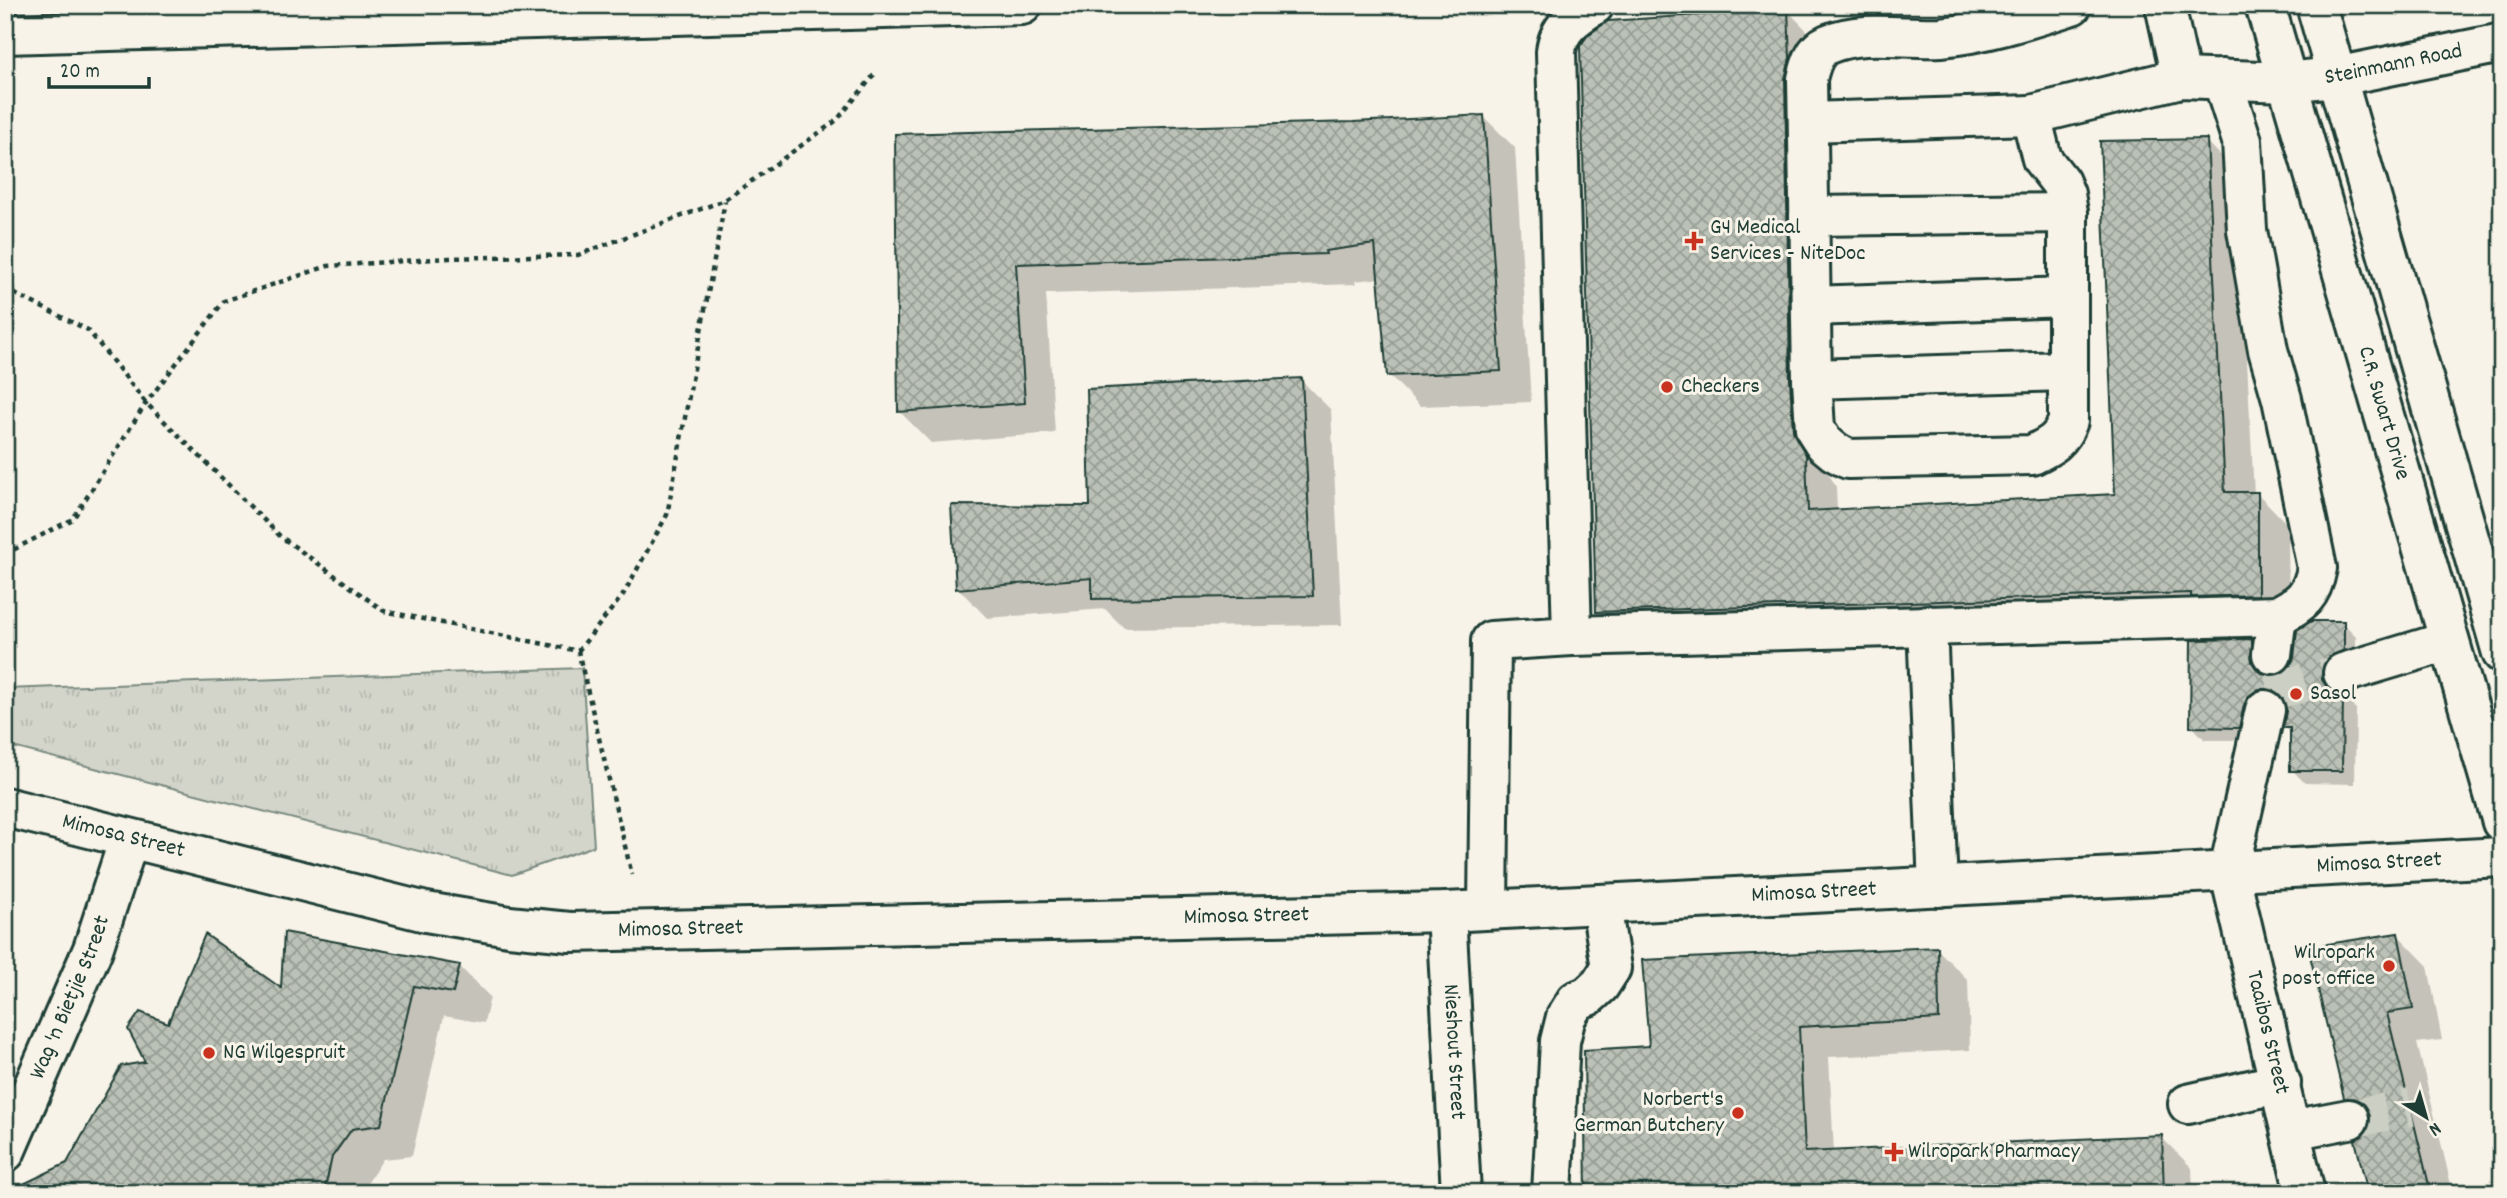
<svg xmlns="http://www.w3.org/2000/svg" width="2507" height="1198" viewBox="0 0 2507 1198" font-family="Dekko,sans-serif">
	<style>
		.grass { fill: url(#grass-tufts); stroke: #79897f; stroke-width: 2 }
		.shadow { fill: #0003 }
		.building { fill: url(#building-cross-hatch); stroke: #1f3d34; stroke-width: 2 }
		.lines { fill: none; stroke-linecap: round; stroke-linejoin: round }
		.minor-tunnel { stroke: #cccfc4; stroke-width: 38; stroke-dasharray: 38 19; stroke-linecap: butt }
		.minor-casing { stroke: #1f3d34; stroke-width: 44 }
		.major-casing { stroke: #1f3d34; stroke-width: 44 }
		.path { stroke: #1f3d34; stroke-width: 4.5; stroke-dasharray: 5 5; stroke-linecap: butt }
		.minor { stroke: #f7f3e8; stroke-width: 38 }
		.major { stroke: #f7f3e8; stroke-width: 38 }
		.poi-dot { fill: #c8321e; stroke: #f7f3e8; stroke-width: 2.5 }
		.labels { text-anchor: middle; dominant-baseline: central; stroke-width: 6; stroke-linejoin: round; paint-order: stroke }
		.street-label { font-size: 23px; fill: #1f3d34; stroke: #f7f3e8 }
		.poi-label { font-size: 23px; fill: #1f3d34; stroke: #f7f3e8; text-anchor: start }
	</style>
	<defs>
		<pattern id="grass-tufts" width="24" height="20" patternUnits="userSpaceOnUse" patternTransform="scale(1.75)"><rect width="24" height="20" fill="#d3d5ca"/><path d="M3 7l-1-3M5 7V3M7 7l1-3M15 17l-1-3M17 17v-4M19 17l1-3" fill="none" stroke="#b5b8ae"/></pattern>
		<pattern id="building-cross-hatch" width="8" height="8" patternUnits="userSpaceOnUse" patternTransform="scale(1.75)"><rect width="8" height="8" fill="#bbc1b6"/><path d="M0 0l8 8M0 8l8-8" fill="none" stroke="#979e95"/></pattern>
	</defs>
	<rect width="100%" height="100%" fill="#f7f3e8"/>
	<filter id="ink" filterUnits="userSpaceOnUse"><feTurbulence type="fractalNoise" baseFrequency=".0143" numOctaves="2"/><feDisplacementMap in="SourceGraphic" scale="14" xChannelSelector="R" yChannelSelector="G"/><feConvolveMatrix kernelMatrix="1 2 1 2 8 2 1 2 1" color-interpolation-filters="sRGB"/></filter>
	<g filter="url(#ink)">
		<path class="grass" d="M582,668L594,846L512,875L5,745V689Z"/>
		<g class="shadow">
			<path d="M1956,5H2058L1981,31Z"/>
			<path d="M1788,11L1818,42L1823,463L1836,487L1837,511L2117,496L2206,141L2237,171L2254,494H2258L2288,525L2289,625L1629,642L1598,611Z"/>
			<path d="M1484,117L1515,148L1531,402L1420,406L1389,375L1380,278L1355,281L1356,284L1046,294L1055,433L931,443L900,412L896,136L1353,124Z"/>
			<path d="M1301,380L1331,410L1342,625L1124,628L1105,609L987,618L958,588Z"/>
			<path d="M2343,623L2356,636V663L2334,682L2335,695L2342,696L2356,709L2355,784L2305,783L2292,770V734L2285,727L2288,704L2285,701H2273L2251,740H2205L2192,726L2251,640L2264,653V676L2270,677L2282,676Z"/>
			<path d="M2398,935L2428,966L2442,1040L2417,1043L2453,1193H2370L2365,1136L2371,1122L2346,1097Z"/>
			<path d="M1937,949L1968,980L1970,1050L1829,1057L1834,1153L2161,1137L2192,1168L2193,1193H1588L1651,1048Z"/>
			<path d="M459,966L490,997L484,1023L444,1016L412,1156L383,1159L361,1193H37L68,1164L148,1064L169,1025L283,992Z"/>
		</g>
		<g class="building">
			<path d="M1788,9L1790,58L1785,79L1790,379L1793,431L1806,455L1808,511L2115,494L2100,141L2207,139L2225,492H2258V595L2191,597V593L1596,612L1580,46L1588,35L1608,21Z"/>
			<path d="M1484,115L1501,371L1387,376L1375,244L1325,251L1326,254L1016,264L1025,403L898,412L895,134L1353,122Z"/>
			<path d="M1302,378L1313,596L1092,599V578L956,589L951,505L1090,506L1087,389Z"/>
			<path d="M2312,621H2344V650L2328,658L2322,669V680L2328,688L2337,694H2343L2342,771H2290V728H2283L2286,704L2280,694L2270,689H2259L2249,696L2244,705L2239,728L2190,727L2191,640L2252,639V662L2258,671L2268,676L2280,674L2289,668L2294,658L2297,630Z"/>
			<path d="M284,932L460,965L453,993L414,986L381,1125L352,1129L332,1157L324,1193H5L67,1163L121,1066L145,1062L128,1029L140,1012L168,1023L205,934L281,988Z"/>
			<path d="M2398,933L2413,1009L2387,1013L2431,1193H2368L2355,1140L2364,1135L2369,1127L2370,1114L2366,1105L2357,1099L2344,1098L2308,947Z"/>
			<path d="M1938,947L1939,1019L1799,1027L1805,1152L2162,1135L2164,1193H1586L1584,1050L1649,1046L1642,960Z"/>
		</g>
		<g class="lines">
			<g class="minor-tunnel">
				<path d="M2268,692L2343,673"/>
				<path d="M2349,1119L2411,1107"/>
			</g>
			<g class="minor-casing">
				<g id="minor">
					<path id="s1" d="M2072,5C2028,19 1986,33 1941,37C1904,39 1863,29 1828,44C1814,50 1810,66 1807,79L1812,379L1815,429L1824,443L1835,452L1848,459L2032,455C2050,446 2061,441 2068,421V213L2065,194L2060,182L2042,159L2031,115L2181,78L2287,82L2335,77L2502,43"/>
					<path d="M2165,5L2181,78"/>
					<path d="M1808,122L2031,115"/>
					<path d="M1809,216L2068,213"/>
					<path d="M1811,306L2068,297"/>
					<path d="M1812,379L2067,371"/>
					<path d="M1927,625L1938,887"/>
					<path d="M1572,636L2277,616C2302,604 2312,595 2317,568L2282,399L2268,350L2254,269L2247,230L2242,141L2222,79"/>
					<path d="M2272,654L2277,616"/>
					<path d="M2343,673L2449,641"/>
					<path id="s2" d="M2265,710L2229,870L2305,1193"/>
					<path id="s3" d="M5,807L426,912L509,926L570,932L1446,912L2502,857"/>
					<path d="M1488,908L1491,641L1572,636L1556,52C1558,28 1575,17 1594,5"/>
					<path id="s4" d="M1446,912L1461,1193"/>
					<path d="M2188,1104L2281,1083"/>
					<path d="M2291,1130L2349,1119"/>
					<path id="s5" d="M5,1152L93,949L129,839"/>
					<path d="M1552,1193L1560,1041L1566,1017L1576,1001L1588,996L1600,985L1611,968L1601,904"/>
				</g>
			</g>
			<g class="major-casing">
				<g id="major">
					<path id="s6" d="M2265,5L2502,822"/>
					<path d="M2316,5L2502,653"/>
					<path d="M5,34L1022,5"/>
				</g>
			</g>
			<g class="path">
				<path d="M5,289L88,330L146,403L280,536L384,611L578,651L632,875"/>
				<path d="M5,554L73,519L146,403L224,301L328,266L449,258L578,255L725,200L837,120L874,75"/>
				<path d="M578,651L623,595L667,515L725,201"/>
			</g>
			<use href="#minor" class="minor"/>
			<use href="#major" class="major"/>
		</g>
	</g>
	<g class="poi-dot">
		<path d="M1690.5 230.5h7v7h7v7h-7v7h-7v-7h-7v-7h7z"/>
		<circle cx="1667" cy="387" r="7"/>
		<circle cx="2296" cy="694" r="7"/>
		<circle cx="2389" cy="966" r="7"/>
		<circle cx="209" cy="1053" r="7"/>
		<circle cx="1738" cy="1113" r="7"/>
		<path d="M1890.5 1141.5h7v7h7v7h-7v7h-7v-7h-7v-7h7z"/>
	</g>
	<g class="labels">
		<g class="street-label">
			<text stroke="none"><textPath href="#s1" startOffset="1606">Steinmann Road</textPath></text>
			<text stroke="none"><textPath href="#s6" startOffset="425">C.R. Swart Drive</textPath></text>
			<text stroke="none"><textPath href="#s3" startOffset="122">Mimosa Street</textPath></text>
			<text stroke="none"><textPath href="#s3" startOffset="2390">Mimosa Street</textPath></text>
			<text stroke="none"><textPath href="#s3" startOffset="1824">Mimosa Street</textPath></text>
			<text stroke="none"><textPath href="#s3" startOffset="1256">Mimosa Street</textPath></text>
			<text stroke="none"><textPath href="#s3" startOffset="690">Mimosa Street</textPath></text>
			<text stroke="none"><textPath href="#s5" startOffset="168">Wag 'n Bietjie Street</textPath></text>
			<text stroke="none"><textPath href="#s2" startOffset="331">Taaibos Street</textPath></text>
			<text stroke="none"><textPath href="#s4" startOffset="140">Nieshout Street</textPath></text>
		</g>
		<g class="poi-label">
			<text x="1710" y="228">G4 Medical<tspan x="1710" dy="26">Services - NiteDoc</tspan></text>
			<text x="1681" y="387">Checkers</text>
			<text x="2310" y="694">Sasol</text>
			<text x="2375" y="953" text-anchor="end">Wilropark<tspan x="2375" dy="26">post office</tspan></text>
			<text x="223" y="1053">NG Wilgespruit</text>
			<text x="1724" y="1100" text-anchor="end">Norbert's<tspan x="1724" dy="26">German Butchery</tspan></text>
			<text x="1908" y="1152">Wilropark Pharmacy</text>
		</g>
	</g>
	<rect width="2507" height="1198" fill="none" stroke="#f7f3e8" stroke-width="28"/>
	<rect x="14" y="14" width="2479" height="1170" fill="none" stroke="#1f3d34" stroke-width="2.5" filter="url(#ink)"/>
	<g transform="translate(2426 1117) rotate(143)" stroke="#f7f3e8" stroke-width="5" paint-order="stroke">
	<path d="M0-5L12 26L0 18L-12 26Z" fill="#1f3d34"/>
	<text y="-10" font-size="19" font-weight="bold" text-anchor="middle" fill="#1f3d34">N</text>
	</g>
	<path d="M49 77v10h100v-10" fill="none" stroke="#1f3d34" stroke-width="3.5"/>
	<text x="60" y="77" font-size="21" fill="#1f3d34" stroke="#f7f3e8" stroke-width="5" paint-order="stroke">20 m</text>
</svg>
